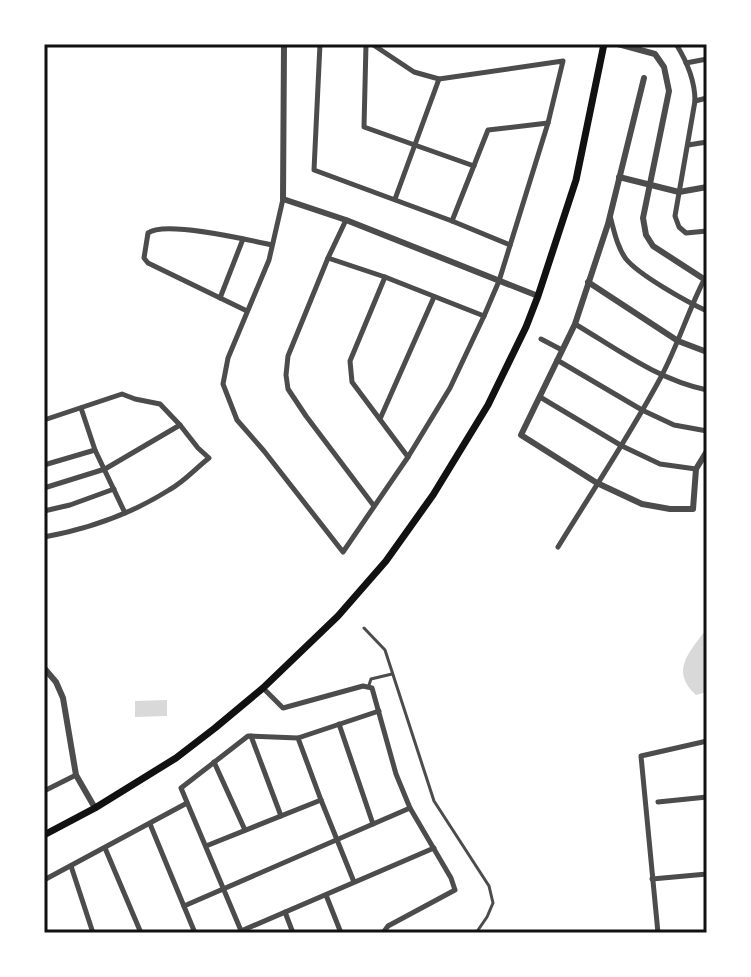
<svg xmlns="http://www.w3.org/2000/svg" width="751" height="977" viewBox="0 0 751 977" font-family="'Roboto Condensed',sans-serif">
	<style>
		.water { fill: #d9d9d9 }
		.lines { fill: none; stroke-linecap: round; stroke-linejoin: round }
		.pedestrian { stroke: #4c4c4c; stroke-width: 3 }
		.minor { stroke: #4c4c4c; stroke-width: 5 }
		.tertiary { stroke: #4c4c4c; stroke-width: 6 }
		.secondary { stroke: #111; stroke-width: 7 }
		.neatline { fill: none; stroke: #111; stroke-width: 3 }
	</style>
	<rect width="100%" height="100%" fill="#fff"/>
	<g class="water">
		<path d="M707,628V692L696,695C669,670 690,652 707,628Z"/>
		<path d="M167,700V716L135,717V701Z"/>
	</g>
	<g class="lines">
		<g class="pedestrian">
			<path d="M364,628L385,650L434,801L489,886L493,903L487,917L476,933"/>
			<path d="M369,685L371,679L392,674"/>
		</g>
		<g class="minor">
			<path d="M320,44L314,170L452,221L510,245"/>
			<path d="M366,44L364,127L474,166"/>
			<path d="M676,44C686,60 695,81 695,101L675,216L679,227L686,233L707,231"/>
			<path d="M686,63L707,59"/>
			<path d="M695,101L707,98"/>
			<path d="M688,145L707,142"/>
			<path d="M283,199L269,260L228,358L223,384L237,420L264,451L343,552L408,457L450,388L484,316L499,281L548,123L563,61L439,79L414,72L372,44"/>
			<path d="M395,199L439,79"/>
			<path d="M610,216C614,230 617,247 626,259C639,275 687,302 707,311"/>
			<path d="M346,220L328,258L288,356L286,375L288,389L306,416L374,506"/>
			<path d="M452,221L488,130L548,123"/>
			<path d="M328,258L385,277L484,316"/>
			<path d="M385,277L350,361L352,382L408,457"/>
			<path d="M220,298L243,239"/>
			<path d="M247,311L148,263L144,258L148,233C164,220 249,240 272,245"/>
			<path d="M575,324C617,349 658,380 707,390"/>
			<path d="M541,339L562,350"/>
			<path d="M557,360L642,410L674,425L707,431"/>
			<path d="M540,397L622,446L660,464L696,469"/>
			<path d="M81,408L95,450L125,513"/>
			<path d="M380,419L434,297"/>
			<path d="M44,420L122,394L135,399L160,404L180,425L198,448L209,458C196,468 184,482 169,490C131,514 88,529 44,537"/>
			<path d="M44,465L95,450"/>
			<path d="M44,488L105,469L180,425"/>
			<path d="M44,511L70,505L114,489"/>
			<path d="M558,547C593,490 630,435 661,377C678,345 688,311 704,280"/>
			<path d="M263,688L283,708L363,686L372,688L396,774L410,808L451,878L455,890L388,926L383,933"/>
			<path d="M339,724L373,824"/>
			<path d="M251,736L281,816"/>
			<path d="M298,738L321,800L354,882"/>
			<path d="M214,762L245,830"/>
			<path d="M44,791L76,775"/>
			<path d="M658,802L707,797"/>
			<path d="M150,824L195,933"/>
			<path d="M206,846L321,800"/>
			<path d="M105,848L141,933"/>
			<path d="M71,866L93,933"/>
			<path d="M652,879L707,874"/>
			<path d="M44,880L187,803"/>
			<path d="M326,895L341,933"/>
			<path d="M184,906L410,808"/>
			<path d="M285,912L293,933"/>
			<path d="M241,931L434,848"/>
			<path d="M242,933L181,788L248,736L298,738L379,711"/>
			<path d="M658,933L641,756L707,741"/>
		</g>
		<g class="tertiary">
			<path d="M284,44L283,199L346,220L538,296"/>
			<path d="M618,44L655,54L664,67L669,91L643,218L646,235L653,246L707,281"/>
			<path d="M644,78L608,224L575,324L521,435L597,483L642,504L670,509H693L696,469L707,451"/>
			<path d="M619,177L679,192L707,187"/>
			<path d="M588,282L678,341L707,352"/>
			<path d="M44,668L56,682L63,698L76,775L95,808"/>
		</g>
		<path class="secondary" d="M44,835L95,808L176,758L215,728L263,688L338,616L386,561L433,495L488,405L526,327L538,296L576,180L604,44"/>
	</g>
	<rect width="751" height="977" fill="none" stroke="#ffffff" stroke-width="92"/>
	<rect x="46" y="46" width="659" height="885" class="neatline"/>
</svg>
